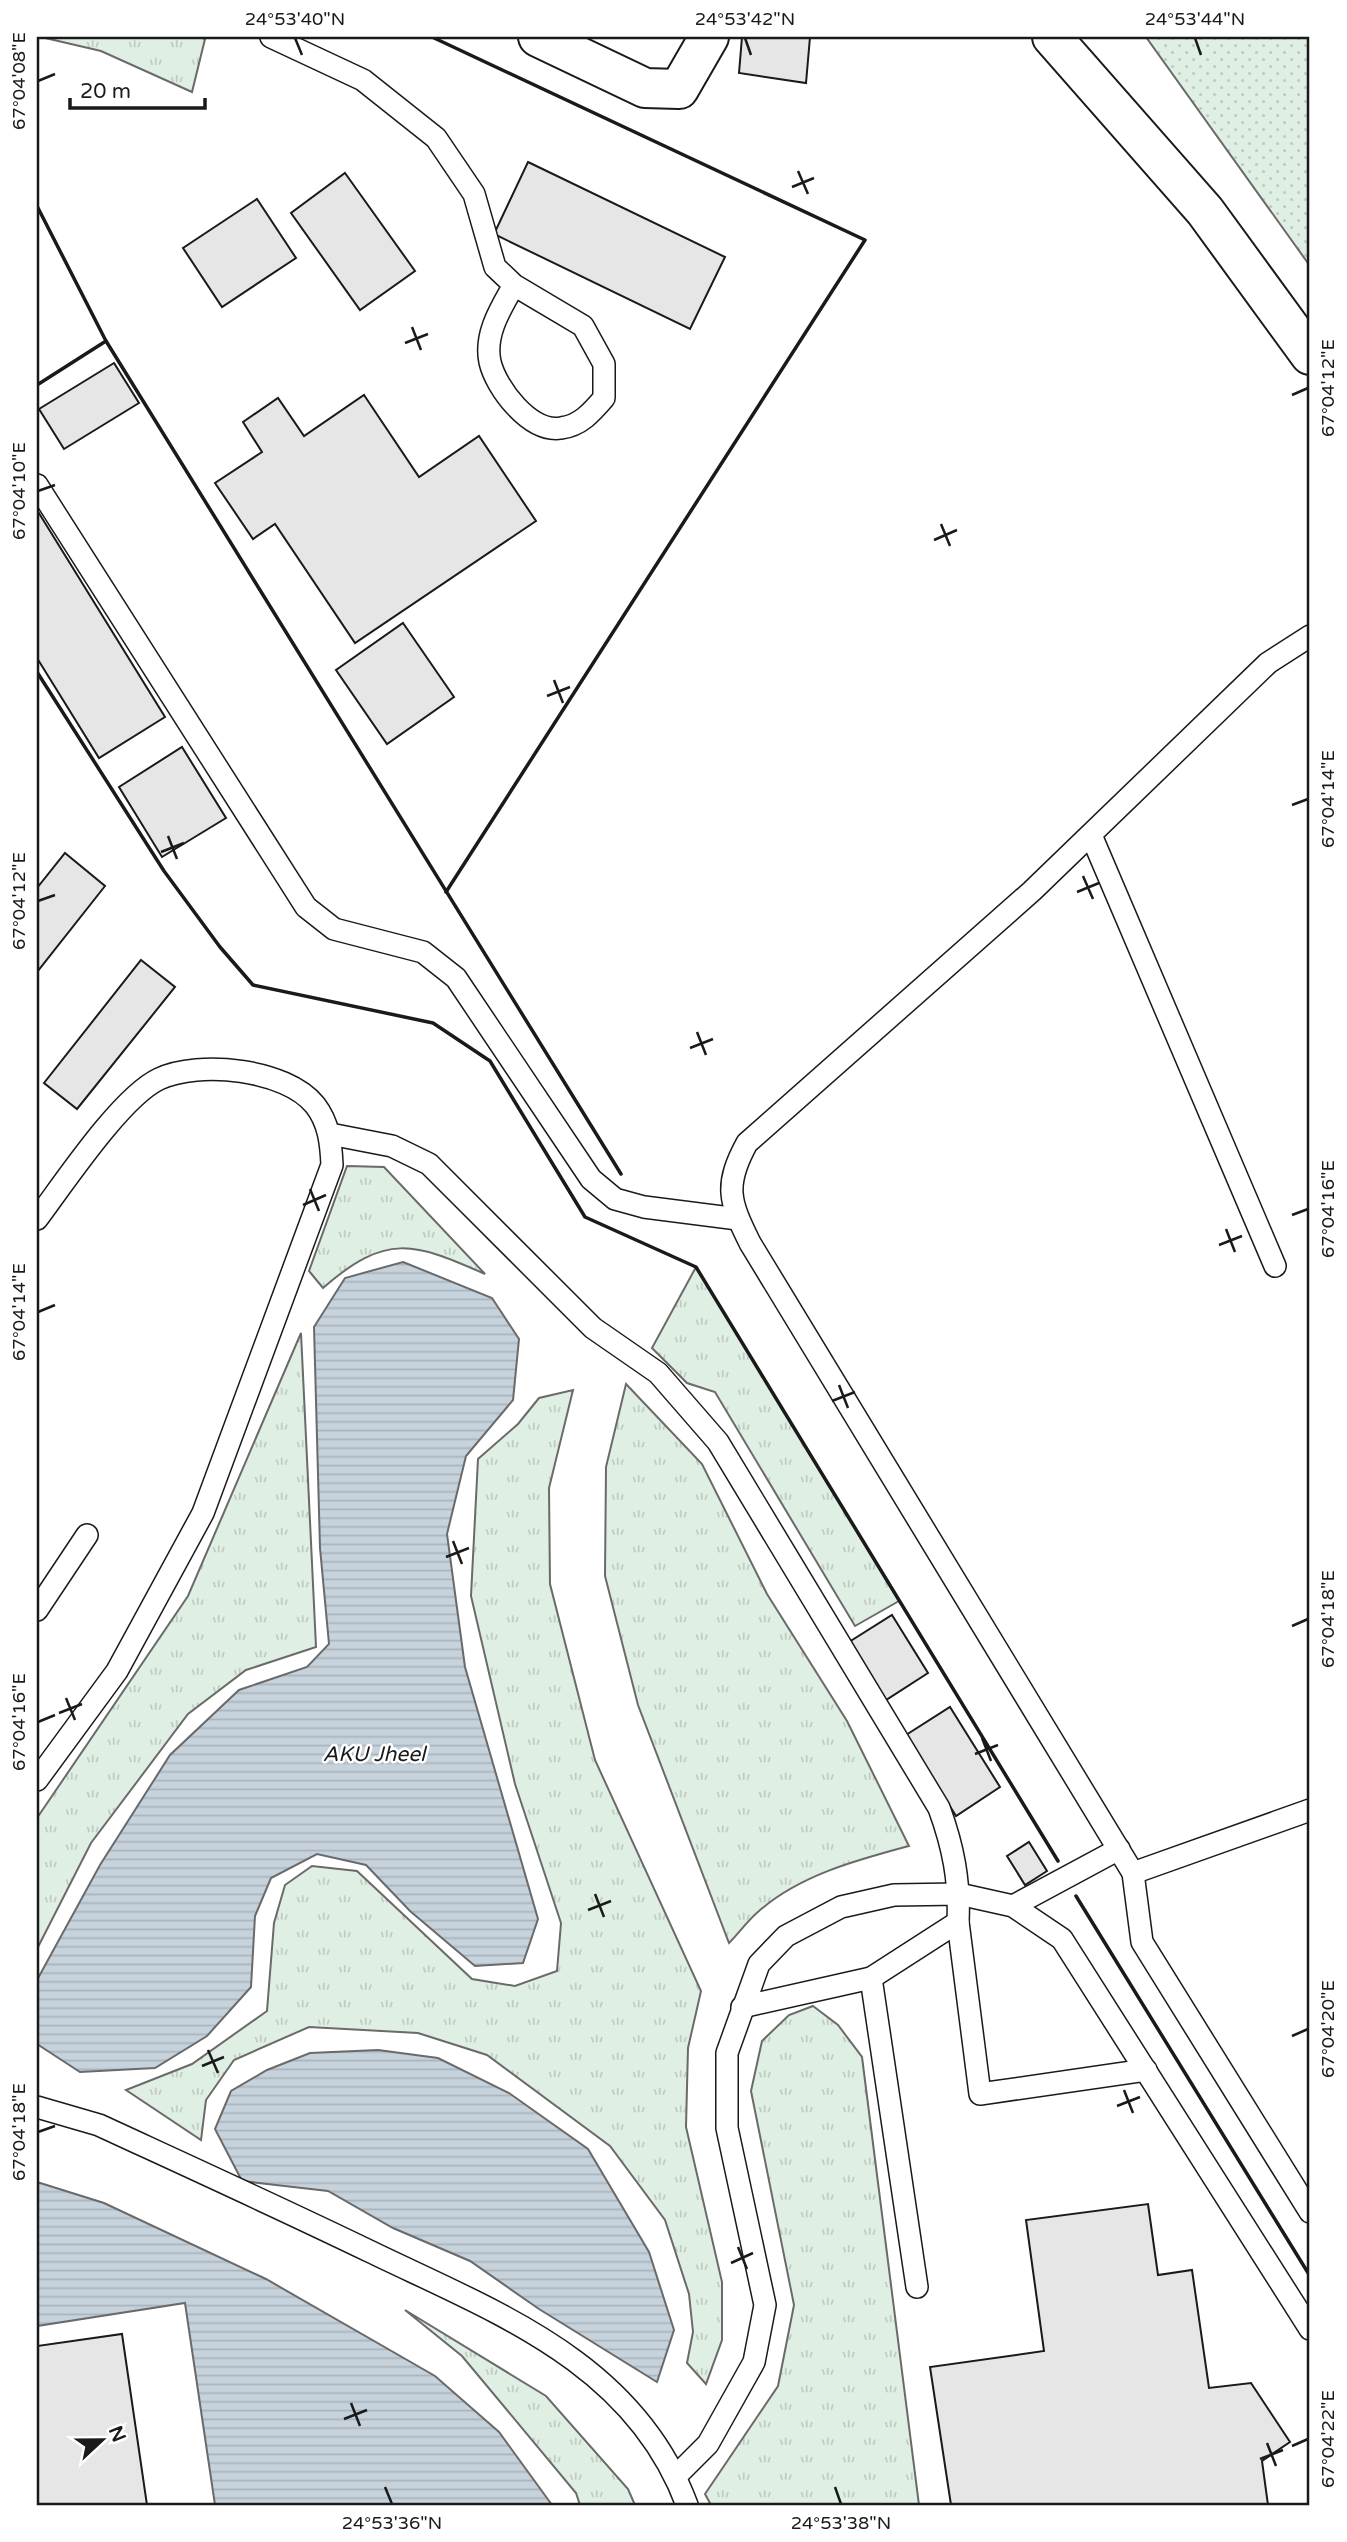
<svg xmlns="http://www.w3.org/2000/svg" width="1347" height="2542" viewBox="0 0 1347 2542" font-family="'Varela Round',sans-serif">
	<style>
		.grass { fill: url(#grass-tufts); stroke: #6a6a6a; stroke-width: 2 }
		.park { fill: url(#park-dots); stroke: #6a6a6a; stroke-width: 2 }
		.water { fill: url(#water-rules); stroke: #6a6a6a; stroke-width: 2 }
		.building { fill: #e6e6e6; stroke: #1a1a1a; stroke-width: 2 }
		.lines { fill: none; stroke-linecap: round; stroke-linejoin: round }
		.lane-casing { stroke: #1a1a1a; stroke-width: 24 }
		.street-casing { stroke: #1a1a1a; stroke-width: 42 }
		.lane { stroke: #fff; stroke-width: 21 }
		.street { stroke: #fff; stroke-width: 38 }
		.wall { stroke: #1a1a1a; stroke-width: 3.5 }
		.ticks { fill: none; stroke: #1a1a1a; stroke-width: 2.5 }
		.labels { text-anchor: middle; dominant-baseline: central; stroke-width: 5; stroke-linejoin: round; paint-order: stroke }
		.water-label { font-size: 21px; font-style: italic; fill: #1a1a1a; stroke: #fff }
		.neatline { fill: none; stroke: #1a1a1a; stroke-width: 2.5 }
		.ticks-label { font-size: 18px; text-anchor: middle; fill: #1a1a1a }
	</style>
	<defs>
		<pattern id="grass-tufts" width="24" height="20" patternUnits="userSpaceOnUse" patternTransform="scale(1.75)"><rect width="24" height="20" fill="#e0efe3"/><path d="M3 7l-1-3M5 7V3M7 7l1-3M15 17l-1-3M17 17v-4M19 17l1-3" fill="none" stroke="#c0ccc2"/></pattern>
		<pattern id="park-dots" width="8" height="8" patternUnits="userSpaceOnUse" patternTransform="scale(1.75)"><rect width="8" height="8" fill="#e0efe3"/><path d="M2 2h.1M6 6h.1" fill="none" stroke="#c0ccc2" stroke-width="1.8" stroke-linecap="round"/></pattern>
		<pattern id="water-rules" width="6" height="5" patternUnits="userSpaceOnUse" patternTransform="scale(1.75)"><rect width="6" height="5" fill="#c6d2dc"/><path d="M0 2.5h6" fill="none" stroke="#aab4bc"/></pattern>
	</defs>
	<rect width="100%" height="100%" fill="#fff"/>
	<g class="grass">
		<path d="M41,37H200L205,39L192,92L101,51Z"/>
		<path d="M347,1166L384,1167L485,1274C413,1242 386,1233 323,1288L309,1271Z"/>
		<path d="M696,1267L899,1601L855,1626L715,1392L687,1383L652,1348Z"/>
		<path d="M301,1333L316,1647L246,1670L188,1714L91,1843L37,1949V1818L188,1596Z"/>
		<path d="M626,1384L702,1464L767,1594L847,1721L909,1846C857,1860 800,1875 759,1911C748,1920 739,1933 729,1943L638,1705L605,1576L606,1467Z"/>
		<path d="M573,1390L549,1488L550,1584L595,1760L701,1991L688,2048L686,2127L722,2282V2340L706,2384L687,2363L693,2332L689,2294L665,2220L610,2146L487,2055L418,2033L309,2027L234,2060L206,2100L201,2140L126,2090L192,2064L267,2011L274,1923L285,1885L312,1866L357,1871L472,1979L515,1986L557,1971L561,1923L515,1784L471,1596L478,1459L518,1424L539,1398Z"/>
		<path d="M813,2006L838,2025L862,2057L919,2505H711L705,2494L778,2386L794,2305L751,2091L762,2041L789,2015Z"/>
		<path d="M405,2310L546,2396L628,2489L635,2505H580L576,2493L462,2356Z"/>
	</g>
	<path class="park" d="M1146,37H1310V266Z"/>
	<g class="water">
		<path d="M403,1262L492,1298L519,1339L513,1400L466,1456L447,1534L465,1667L538,1919L523,1963L475,1966L410,1911L366,1865L317,1854L271,1878L255,1916L251,1987L207,2036L155,2068L80,2072L37,2044V1980L100,1865L170,1755L239,1690L307,1667L329,1644L320,1548L314,1327L345,1278Z"/>
		<path d="M378,2050L438,2058L509,2093L588,2149L649,2252L674,2330L657,2382L539,2309L470,2261L393,2228L328,2191L242,2181L215,2129L231,2091L267,2070L310,2053Z"/>
		<path d="M37,2182L104,2203L266,2279L435,2376L499,2432L552,2505H215L185,2303L37,2326Z"/>
	</g>
	<g class="building">
		<path d="M742,37H810L806,83L739,73Z"/>
		<path d="M528,162L725,257L690,329L494,234Z"/>
		<path d="M345,173L415,271L360,310L291,213Z"/>
		<path d="M257,199L296,258L222,307L183,248Z"/>
		<path d="M114,363L139,403L64,449L39,409Z"/>
		<path d="M364,395L419,477L479,436L536,521L355,643L275,524L253,539L215,483L262,452L243,422L278,398L304,436Z"/>
		<path d="M37,510L165,717L99,758L37,658Z"/>
		<path d="M403,623L454,697L387,744L336,670Z"/>
		<path d="M182,747L226,818L162,857L119,787Z"/>
		<path d="M65,853L105,886L37,972V888Z"/>
		<path d="M141,960L175,987L77,1109L44,1083Z"/>
		<path d="M892,1615L928,1673L886,1700L849,1642Z"/>
		<path d="M950,1707L1000,1787L956,1816L906,1735Z"/>
		<path d="M1029,1842L1047,1871L1025,1885L1007,1856Z"/>
		<path d="M1148,2204L1158,2275L1192,2270L1209,2388L1251,2383L1290,2442L1262,2461L1268,2505H951L930,2367L1044,2351L1026,2220Z"/>
		<path d="M122,2334L147,2505H37V2346Z"/>
	</g>
	<g class="lines">
		<g class="lane-casing">
			<g id="lane">
				<path d="M271,37L363,80L436,138L474,194L495,267L514,285L583,326L604,364V398C592,412 580,426 561,428C530,433 496,388 490,362C484,334 501,308 514,285"/>
				<path d="M37,485L306,907L334,929L423,952L456,978L591,1179L615,1199L644,1207L738,1219"/>
				<path d="M1310,636L1268,663L1032,891L747,1143C724,1185 729,1201 750,1243L1133,1873L1142,1942L1310,2212"/>
				<path d="M1091,835L1275,1266"/>
				<path d="M330,1134L392,1146L429,1164L593,1328L658,1373L718,1442L939,1808C953,1846 960,1881 958,1922L980,2094L1146,2070"/>
				<path d="M37,1219C64,1183 121,1097 159,1079C199,1060 286,1069 315,1105C329,1123 331,1143 332,1165L203,1513L117,1671L37,1780"/>
				<path d="M37,1610L87,1535"/>
				<path d="M1133,1873L1310,1810"/>
				<path d="M1013,1906L1119,1849"/>
				<path d="M871,1978L917,2287"/>
				<path d="M742,2007L871,1978L958,1922"/>
				<path d="M37,2107L99,2125C190,2167 280,2208 369,2251C495,2312 634,2362 687,2505"/>
				<path d="M676,2476L708,2444L754,2362L765,2305L727,2128V2053L759,1964L786,1936L841,1907L894,1895L959,1894L1013,1906L1062,1939L1310,2329"/>
			</g>
		</g>
		<g class="street-casing">
			<g id="street">
				<path d="M538,37L645,88L679,89L709,37"/>
				<path d="M1052,37L1205,211L1310,355"/>
			</g>
		</g>
		<use href="#lane" class="lane"/>
		<use href="#street" class="street"/>
		<g class="wall">
			<path d="M432,37L865,240L446,892"/>
			<path d="M37,206L106,341L621,1174"/>
			<path d="M37,385L106,341"/>
			<path d="M37,672L164,871L220,947L253,985L433,1023L490,1061L585,1217L696,1267L1058,1861"/>
			<path d="M1076,1896L1310,2276"/>
		</g>
	</g>
	<path class="ticks" d="M295,38L302,55M745,38L751,55M1195,38L1201,55M38,81L55,74M798,171L808,194M792,187L814,178M412,327L421,350M405,343L428,334M1292,395L1308,388M38,491L55,485M941,524L950,546M934,540L957,530M554,680L563,703M547,696L570,687M1292,805L1308,799M168,836L177,859M161,852L184,843M1083,876L1093,899M1077,892L1099,883M38,901L55,895M697,1032L706,1055M690,1048L713,1039M310,1189L319,1211M303,1205L326,1195M1292,1215L1308,1209M1226,1229L1235,1252M1219,1245L1242,1236M38,1312L55,1305M839,1385L848,1408M832,1401L855,1392M453,1541L462,1564M446,1557L469,1548M1292,1626L1308,1619M66,1698L75,1720M59,1713L82,1704M38,1722L55,1715M982,1738L991,1761M975,1754L998,1745M595,1894L604,1917M588,1910L611,1901M1292,2036L1308,2029M208,2050L218,2073M202,2066L224,2057M1124,2090L1133,2113M1117,2106L1140,2097M38,2132L55,2126M738,2247L747,2269M731,2263L753,2253M351,2403L360,2426M344,2419L367,2410M1267,2443L1276,2466M1292,2446L1308,2439M1260,2459L1283,2450M385,2487L392,2504M835,2487L841,2504"/>
	<g class="labels">
		<g class="water-label">
			<text x="374" y="1754">AKU Jheel</text>
		</g>
	</g>
	<rect width="1347" height="2542" fill="none" stroke="#ffffff" stroke-width="77"/>
	<g transform="translate(102 2440) rotate(68)" stroke="#ffffff" stroke-width="5" paint-order="stroke">
	<path d="M0-5L12 26L0 18L-12 26Z" fill="#1a1a1a"/>
	<text y="-10" font-size="19" font-weight="bold" text-anchor="middle" fill="#1a1a1a">N</text>
	</g>
	<path d="M70 98v10h135v-10" fill="none" stroke="#1a1a1a" stroke-width="3.5"/>
	<text x="80" y="98" font-size="21" fill="#1a1a1a" stroke="#ffffff" stroke-width="5" paint-order="stroke">20 m</text>
	<rect x="38" y="38" width="1270" height="2466" class="neatline"/>
	<g class="ticks-label">
		<text x="295" y="25">24°53'40"N</text>
		<text x="745" y="25">24°53'42"N</text>
		<text x="1195" y="25">24°53'44"N</text>
		<text transform="translate(19 81) rotate(-90)" y="6">67°04'08"E</text>
		<text transform="translate(1328 388) rotate(-90)" y="6">67°04'12"E</text>
		<text transform="translate(19 491) rotate(-90)" y="6">67°04'10"E</text>
		<text transform="translate(1328 799) rotate(-90)" y="6">67°04'14"E</text>
		<text transform="translate(19 901) rotate(-90)" y="6">67°04'12"E</text>
		<text transform="translate(1328 1209) rotate(-90)" y="6">67°04'16"E</text>
		<text transform="translate(19 1312) rotate(-90)" y="6">67°04'14"E</text>
		<text transform="translate(1328 1619) rotate(-90)" y="6">67°04'18"E</text>
		<text transform="translate(19 1722) rotate(-90)" y="6">67°04'16"E</text>
		<text transform="translate(1328 2029) rotate(-90)" y="6">67°04'20"E</text>
		<text transform="translate(19 2132) rotate(-90)" y="6">67°04'18"E</text>
		<text transform="translate(1328 2439) rotate(-90)" y="6">67°04'22"E</text>
		<text x="392" y="2529">24°53'36"N</text>
		<text x="841" y="2529">24°53'38"N</text>
	</g>
</svg>
